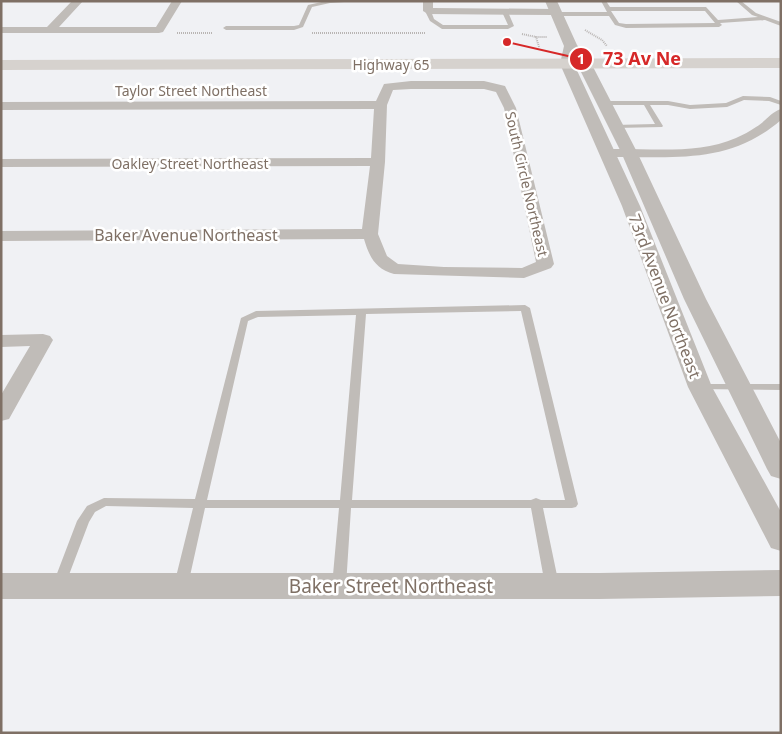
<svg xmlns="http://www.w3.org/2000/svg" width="782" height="734" viewBox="0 0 782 734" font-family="'Noto Sans',sans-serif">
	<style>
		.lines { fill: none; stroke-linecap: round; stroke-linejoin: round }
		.path { stroke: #b9b5b3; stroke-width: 2; stroke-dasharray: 1 1; stroke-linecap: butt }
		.service { fill: #c0bcb8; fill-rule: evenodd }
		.minor { fill: #c0bcb8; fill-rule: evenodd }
		.tertiary { fill: #c0bcb8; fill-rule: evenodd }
		.trunk { fill: #d6d2ce; fill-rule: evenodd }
		.labels { text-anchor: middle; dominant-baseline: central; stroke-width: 5; stroke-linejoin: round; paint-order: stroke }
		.far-street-label { font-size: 14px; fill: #7f7065; stroke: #fff }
		.street-label { font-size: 16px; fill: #7f7065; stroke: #fff }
		.near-street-label { font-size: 19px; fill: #7f7065; stroke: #fff }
		.leader { fill: none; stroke: #d62828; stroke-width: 2 }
		.callout-dot { fill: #d62828; stroke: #fff; stroke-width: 2 }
		.mark-label { font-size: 15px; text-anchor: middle; font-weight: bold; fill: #fff }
		.callout-label { font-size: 18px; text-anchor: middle; font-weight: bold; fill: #d62828; stroke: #fff; stroke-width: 5; stroke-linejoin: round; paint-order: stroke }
	</style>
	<rect width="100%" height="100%" fill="#f0f1f4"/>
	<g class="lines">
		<g class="path">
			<path d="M585,30L602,40L607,46"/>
			<path d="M177,33H213"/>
			<path d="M312,33H426"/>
			<path d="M522,34L536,37"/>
			<path d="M539,47L536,37H547"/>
		</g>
		<g class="service">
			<path d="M326,1H358L330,3L312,7L303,27L294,30H226L223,28L226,26H294L299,25L308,5Z"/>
			<path d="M601,1H606L610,7H706L718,20L758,17L752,15L736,1H741L756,13L781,22V26L765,20L720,23L722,25L719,27L626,28L615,25L609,16H557L554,14L557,12H607ZM611,11H705L715,23L626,24L619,23Z"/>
			<path d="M428,9L431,11L434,19L443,25H508L502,12L505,10L508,12L514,26L508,29H442L430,21L425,11Z"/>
			<path d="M743,96L770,97L781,101V105L769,101L744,100L727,107L690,109L668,105H650L663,126L662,127L616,128L614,127V125L655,124L644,105H604L601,103L604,101H668L690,105L726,103Z"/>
			<path d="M525,305L530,308L578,504L576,507L572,508H543L559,585L557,589L552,590L547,589L545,585L531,508H351L346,586L344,590L339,591L334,590L332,586L339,508H205L188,585L186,589L181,590L176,589L174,585L193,508L106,506L95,512L89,522L64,588L59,589L54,588L53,584L77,521L87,506L104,498L195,499L241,318L256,311ZM521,311L565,500H541L536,498L531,500H352L366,314ZM356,315L340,500H207L248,321L258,317Z"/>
			<path d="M700,384H781V390L696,389L695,387L696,385Z"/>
		</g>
		<g class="minor">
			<path d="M72,1H83L59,27H156L172,1H182L163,32L159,33H1V27H47Z"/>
			<path d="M423,1H433V8L555,9L560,12L555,15L428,14L423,11Z"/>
			<path d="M411,81H484L505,86L516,108L554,264L551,268L524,278L394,274C375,269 369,256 364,239L1,241V231L362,229L370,166L1,167V159L371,158L374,109L1,110V102L376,101L384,84ZM411,89H484L496,92L504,108L536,262L522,268L444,267L398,264L387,256L378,234L385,162L387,105L393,90Z"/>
			<path d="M781,109V120C728,166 672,156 607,157L602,156L600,153L602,150L607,149C649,148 697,155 736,138C743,135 750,131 756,127C765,122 771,112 781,109Z"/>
			<path d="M43,334L50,336L53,340L9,419L1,421V395L30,346L1,347V335Z"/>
		</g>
		<g class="tertiary">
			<path d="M545,1H557L577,45L591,63L637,152L706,299L781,443V479L771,476L767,469L684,299L621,152L575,60L574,64L640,206L712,387L781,512V551L771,548L688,387L622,206L560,64L564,46Z"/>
			<path d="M781,570V596L599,599H1V573H599Z"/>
		</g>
		<path class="trunk" d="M781,58V68L1,70V60Z"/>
	</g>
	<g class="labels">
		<g class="far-street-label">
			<text x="391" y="64">Highway 65</text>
			<text x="191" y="90">Taylor Street Northeast</text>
			<text x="190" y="163">Oakley Street Northeast</text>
			<text transform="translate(527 184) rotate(77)">South Circle Northeast</text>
		</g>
		<g class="street-label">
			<text x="186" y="235">Baker Avenue Northeast</text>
			<text transform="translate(665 296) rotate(69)">73rd Avenue Northeast</text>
		</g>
		<g class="near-street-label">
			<text x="391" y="586">Baker Street Northeast</text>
		</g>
	</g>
	<path class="leader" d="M507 42L581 59"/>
	<g class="callout-dot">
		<circle cx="507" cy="42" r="5"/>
		<circle cx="581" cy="59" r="12"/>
	</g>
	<g class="mark-label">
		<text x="581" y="64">1</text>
	</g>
	<g class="callout-label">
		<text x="642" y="65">73 Av Ne</text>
	</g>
	<rect width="782" height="734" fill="none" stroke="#7f7065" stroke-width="5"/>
</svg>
